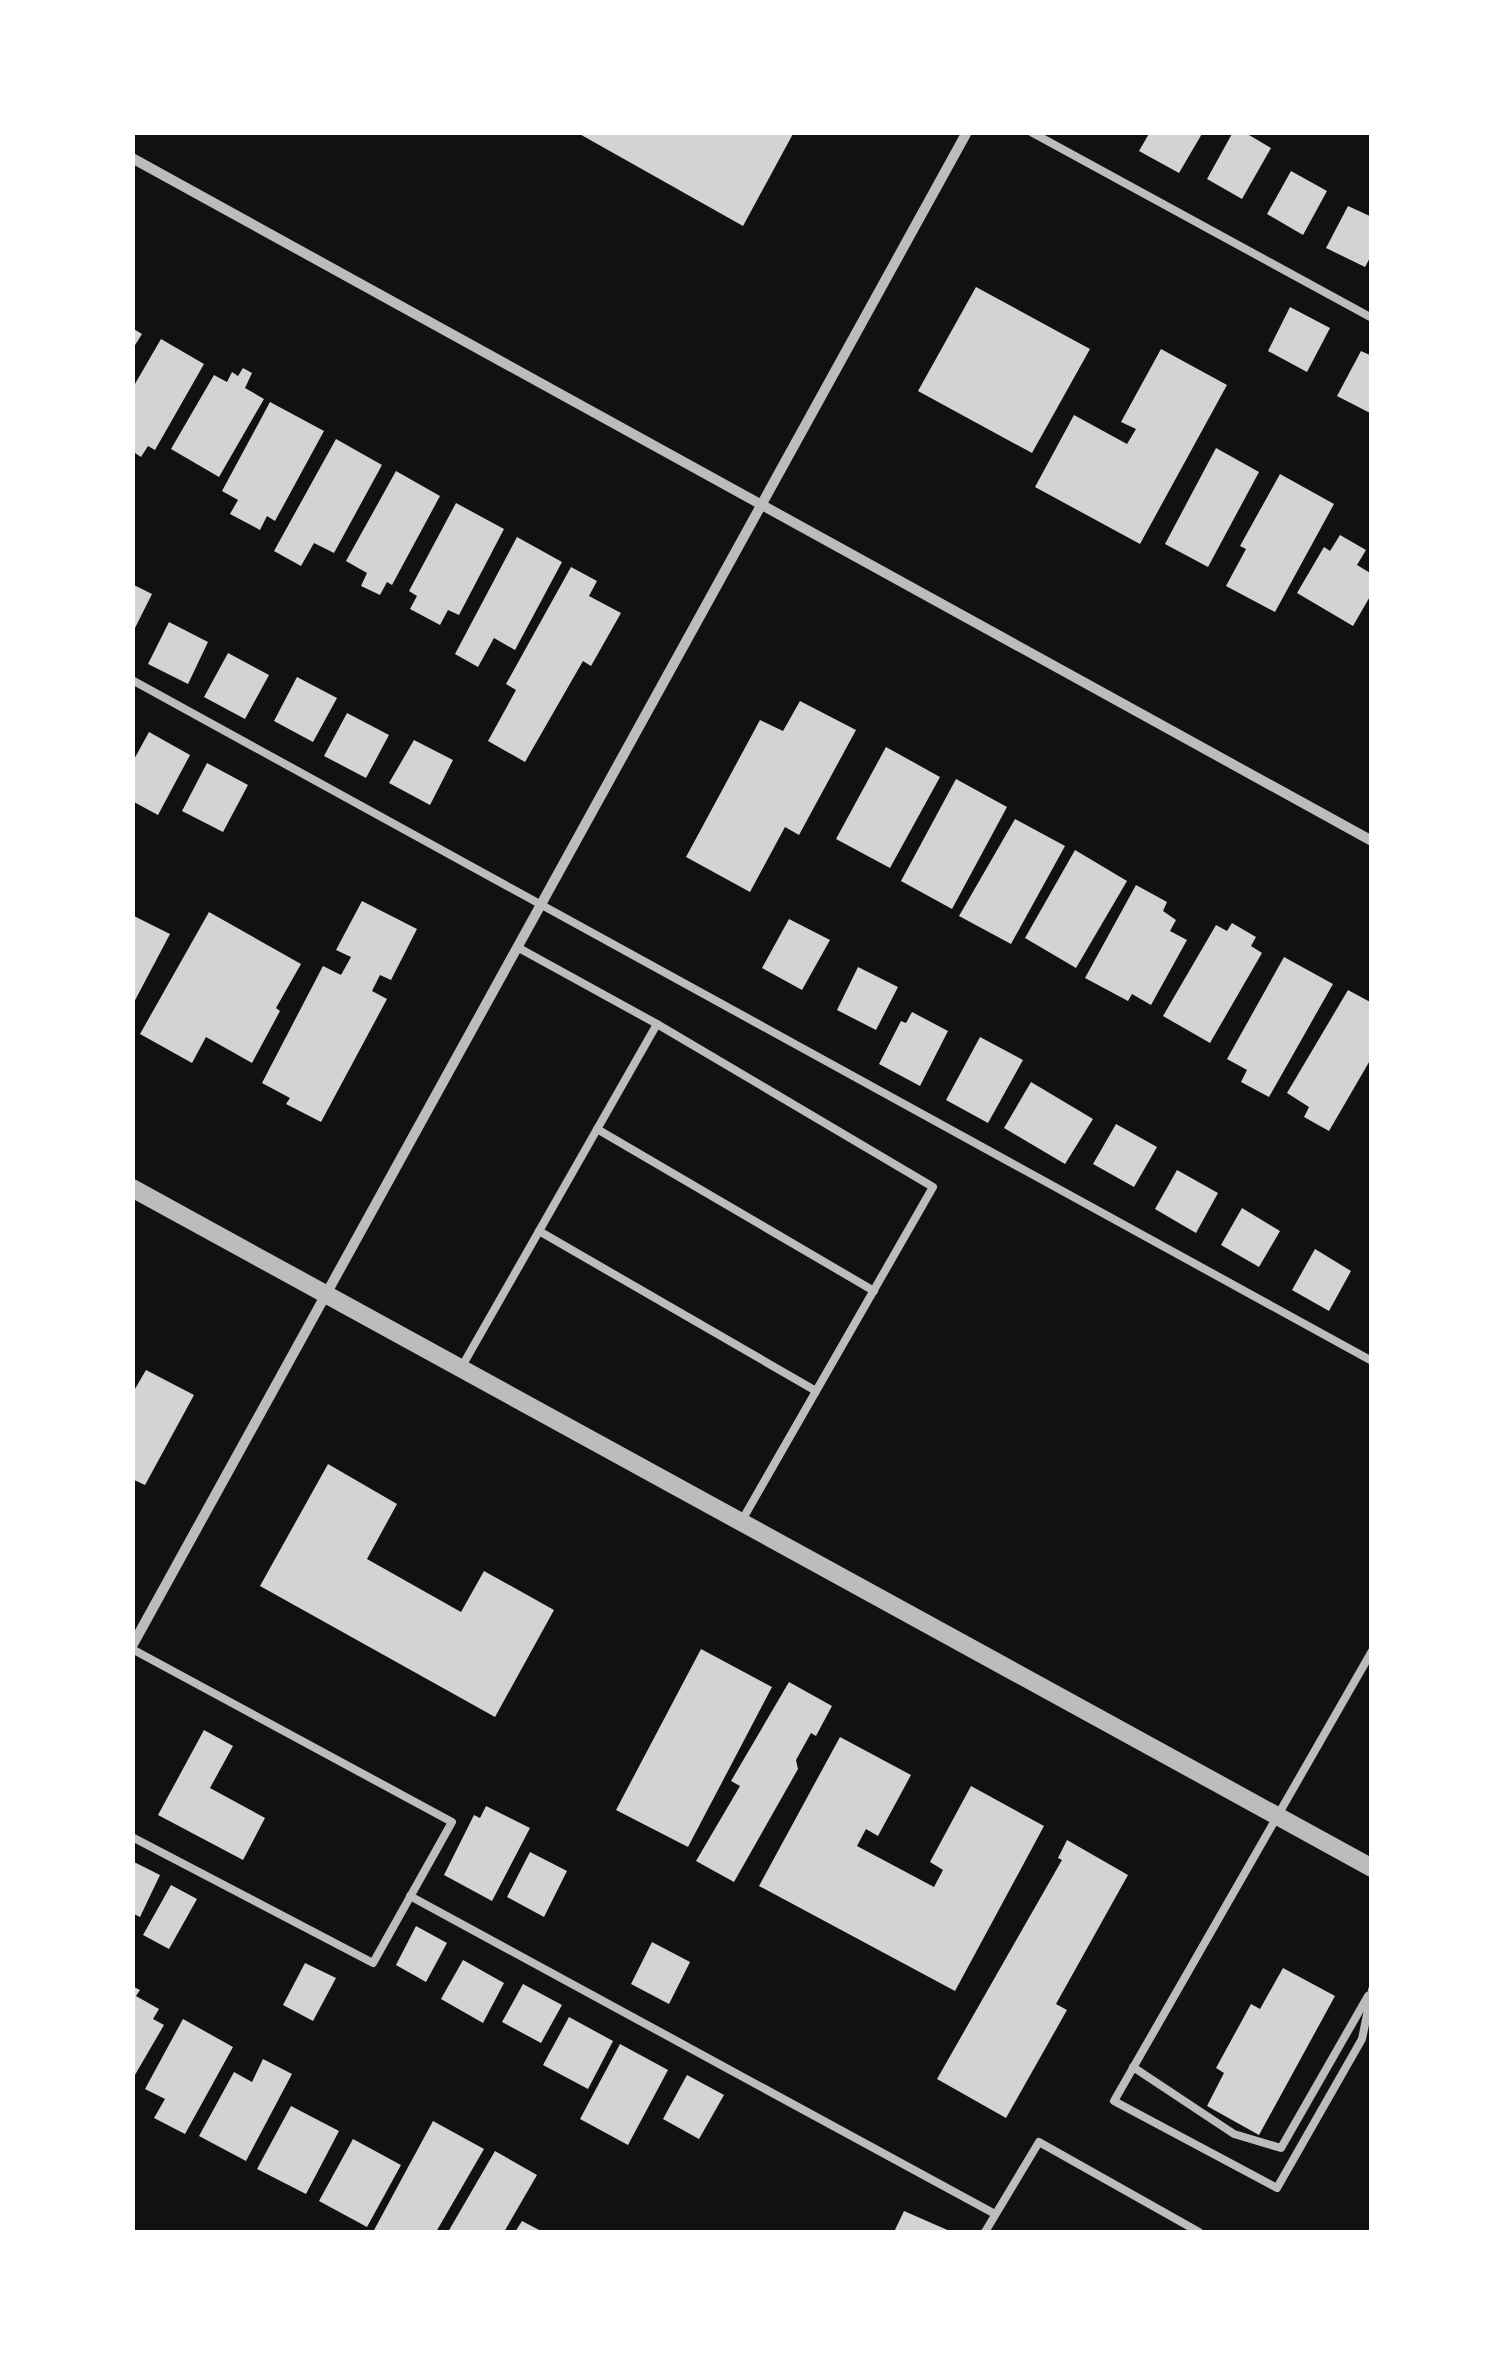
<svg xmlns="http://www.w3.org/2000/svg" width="1504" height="2365" viewBox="0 0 1504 2365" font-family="'Crimson Pro',serif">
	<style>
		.building { fill: #d3d3d3 }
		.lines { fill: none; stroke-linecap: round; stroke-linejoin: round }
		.service { stroke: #bcbcbc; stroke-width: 8 }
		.minor { stroke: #bcbcbc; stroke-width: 10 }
		.tertiary { stroke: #bcbcbc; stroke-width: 18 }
	</style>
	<rect width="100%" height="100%" fill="#111"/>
	<g class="building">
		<path d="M576,132H794L743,226Z"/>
		<path d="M1150,132H1203L1179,173L1139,151Z"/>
		<path d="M1233,132H1244L1271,148L1242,199L1207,179Z"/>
		<path d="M1291,171L1327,191L1303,235L1267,214Z"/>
		<path d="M1348,206L1372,217V254L1365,267L1326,248Z"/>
		<path d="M976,287L1090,349L1032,453L918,391Z"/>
		<path d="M1290,307L1330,328L1307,372L1268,351Z"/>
		<path d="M132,328L142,334L132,350Z"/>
		<path d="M161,339L204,364L155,450L148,446L141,457L132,451V389Z"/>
		<path d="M1161,349L1227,385L1140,544L1035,487L1074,415L1127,444L1136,429L1121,422Z"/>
		<path d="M1361,351L1372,356V414L1337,396Z"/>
		<path d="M243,368L252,373L245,388L264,399L219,477L171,449L214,375L227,382L232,372L238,376Z"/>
		<path d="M270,402L324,431L275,521L267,516L260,530L230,514L238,500L222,491Z"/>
		<path d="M336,439L382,465L334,553L314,543L301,566L274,551Z"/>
		<path d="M1216,448L1259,472L1208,567L1165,544Z"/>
		<path d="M396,471L440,496L392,585L387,582L380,595L361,586L367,573L346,561Z"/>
		<path d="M1280,474L1334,504L1275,612L1226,586L1246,549L1240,546Z"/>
		<path d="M456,503L504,529L459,615L448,610L440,625L410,609L417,596L409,591Z"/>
		<path d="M1340,535L1366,550L1357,565L1372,574V593L1353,626L1297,593L1324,547L1330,551Z"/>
		<path d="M517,537L562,562L515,650L494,638L478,667L455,654Z"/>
		<path d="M571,567L597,581L589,596L621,613L591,666L583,661L525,762L488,741L516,690L506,684Z"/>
		<path d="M132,584L152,594L132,634Z"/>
		<path d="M169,622L208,642L188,684L148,664Z"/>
		<path d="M228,653L269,675L245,719L204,697Z"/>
		<path d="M297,677L337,698L313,742L274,721Z"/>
		<path d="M800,701L856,730L799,835L785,827L750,892L686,857L760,720L783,731Z"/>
		<path d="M347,713L389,735L366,778L324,756Z"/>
		<path d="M149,732L190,755L158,815L132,801V763Z"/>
		<path d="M414,740L453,760L430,805L389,783Z"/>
		<path d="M886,747L940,777L890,868L836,839Z"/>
		<path d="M207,763L248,785L223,832L182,811Z"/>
		<path d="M956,779L1007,807L952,909L901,881Z"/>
		<path d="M1015,819L1065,846L1011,944L959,916Z"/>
		<path d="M1075,850L1127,881L1076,968L1025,938Z"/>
		<path d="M1136,885L1167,902L1163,911L1176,920L1170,931L1187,940L1151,1005L1132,994L1128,1001L1085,978Z"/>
		<path d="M362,901L417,929L391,980L380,975L372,991L387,999L321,1122L286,1104L290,1098L262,1083L323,966L341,975L351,957L336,950Z"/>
		<path d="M209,912L301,964L276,1008L280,1011L252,1063L206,1037L192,1063L140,1034Z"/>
		<path d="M132,915L170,934L132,1006Z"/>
		<path d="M789,919L830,940L802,990L762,968Z"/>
		<path d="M1232,923L1256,937L1251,946L1262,953L1210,1043L1163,1016L1216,925L1227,931Z"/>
		<path d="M1284,957L1333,984L1269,1097L1241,1082L1247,1070L1227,1059Z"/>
		<path d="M858,967L898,987L876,1030L837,1010Z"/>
		<path d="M1348,990L1372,1003V1057L1329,1131L1304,1117L1309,1107L1287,1093Z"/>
		<path d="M912,1012L948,1031L920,1086L879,1064L901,1021L906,1023Z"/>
		<path d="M980,1037L1023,1060L988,1123L946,1100Z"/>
		<path d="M1031,1082L1093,1119L1065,1164L1004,1128Z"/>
		<path d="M1116,1124L1157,1147L1134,1187L1093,1164Z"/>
		<path d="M1177,1170L1218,1193L1196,1233L1155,1209Z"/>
		<path d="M1242,1208L1280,1231L1259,1267L1221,1245Z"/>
		<path d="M1315,1249L1351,1271L1329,1311L1292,1290Z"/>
		<path d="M146,1370L194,1395L145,1485L132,1479V1394Z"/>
		<path d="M328,1464L397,1504L367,1559L461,1612L484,1571L554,1610L495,1717L260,1586Z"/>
		<path d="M701,1649L772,1687L688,1847L616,1810Z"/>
		<path d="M789,1682L832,1706L816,1736L811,1733L796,1760L798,1769L734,1882L696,1861L740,1786L731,1781Z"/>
		<path d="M204,1730L233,1746L210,1788L265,1818L243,1860L158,1815Z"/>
		<path d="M840,1737L911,1775L878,1836L866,1829L857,1846L934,1887L943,1870L930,1862L971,1786L1044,1826L955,1991L759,1886Z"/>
		<path d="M486,1806L530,1828L492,1901L444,1875L474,1815L480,1818Z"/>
		<path d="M1067,1840L1128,1875L1056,2004L1067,2010L1006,2118L937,2079L1062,1860L1058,1858Z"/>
		<path d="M530,1852L567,1871L544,1917L507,1897Z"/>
		<path d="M132,1861L160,1875L140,1917L132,1913Z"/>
		<path d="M171,1885L197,1899L169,1949L143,1935Z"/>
		<path d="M416,1926L447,1943L426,1982L396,1965Z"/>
		<path d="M652,1942L690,1962L669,2004L631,1984Z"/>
		<path d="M463,1960L504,1983L483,2023L441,1999Z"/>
		<path d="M305,1963L336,1978L313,2021L283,2005Z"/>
		<path d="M1283,1968L1335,1996L1259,2135L1207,2106L1224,2073L1216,2068L1251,2004L1260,2009Z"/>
		<path d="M523,1984L562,2005L541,2043L502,2022Z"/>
		<path d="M132,1986L140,1990L136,1996L159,2009L153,2019L164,2025L132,2080Z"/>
		<path d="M569,2017L613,2041L588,2089L543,2065Z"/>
		<path d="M183,2019L233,2047L185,2134L154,2118L165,2099L145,2089Z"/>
		<path d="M620,2044L668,2070L628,2145L580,2119Z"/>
		<path d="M263,2059L292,2074L246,2161L199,2136L234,2072L252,2082Z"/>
		<path d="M687,2075L724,2095L699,2139L663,2119Z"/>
		<path d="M291,2106L339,2131L306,2194L257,2169Z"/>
		<path d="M433,2121L484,2149L436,2232H373Z"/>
		<path d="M353,2139L401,2165L367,2227L319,2201Z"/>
		<path d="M495,2151L537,2175L504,2232H448Z"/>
		<path d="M904,2211L952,2232H894Z"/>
		<path d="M522,2221L543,2232H515Z"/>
	</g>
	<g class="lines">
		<g class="service">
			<path d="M1031,132L1372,318"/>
			<path d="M132,680L1372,1361"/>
			<path d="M517,947L657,1024L933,1187L741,1522"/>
			<path d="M597,1129L874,1291"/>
			<path d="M539,1231L816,1391"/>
			<path d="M461,1368L657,1024"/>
			<path d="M132,1649L452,1822L373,1963L132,1837"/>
			<path d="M1372,1651L1114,2101L1277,2188L1362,2039L1372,1990"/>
			<path d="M410,1896L995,2214"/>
			<path d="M1133,2067L1234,2134L1281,2148L1368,1996"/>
			<path d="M985,2232L1039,2142L1199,2232"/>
		</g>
		<g class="minor">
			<path d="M132,158L1372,841"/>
			<path d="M132,1646L967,132"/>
		</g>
		<path class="tertiary" d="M132,1188L1372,1868"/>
	</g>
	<rect width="1504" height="2365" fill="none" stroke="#ffffff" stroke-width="270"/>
</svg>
